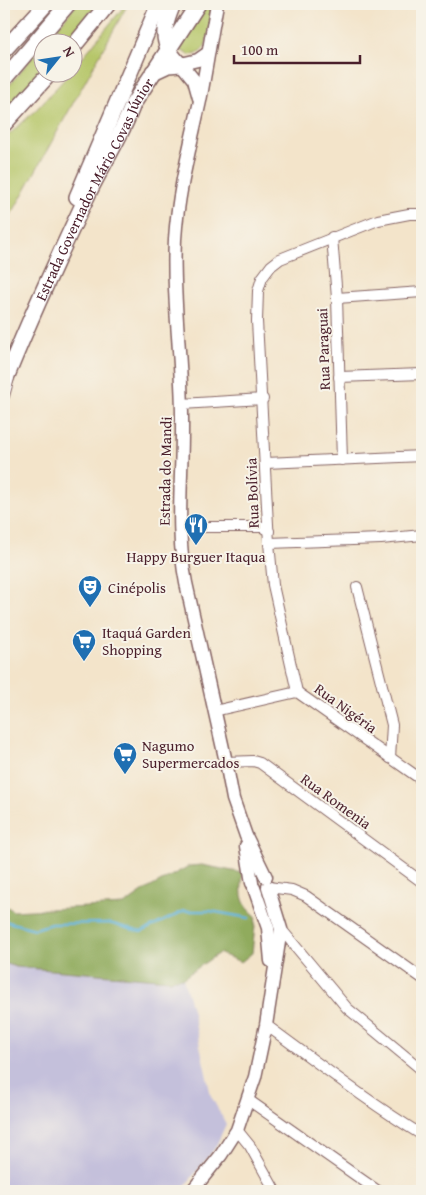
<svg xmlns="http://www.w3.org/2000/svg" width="426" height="1195" viewBox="0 0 426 1195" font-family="'Gentium Book Plus',serif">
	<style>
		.industrial { fill: #c4c0db }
		.green { fill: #b6c669; stroke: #80724a }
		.forest { fill: #90ab5d; stroke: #6d6544 }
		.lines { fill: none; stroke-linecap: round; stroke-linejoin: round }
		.stream { stroke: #5eb2da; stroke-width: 2.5 }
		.minor-casing { stroke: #856463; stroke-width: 12 }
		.major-casing { stroke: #856463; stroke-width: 15 }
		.highway-casing { stroke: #856463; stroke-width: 18 }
		.minor { stroke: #fff; stroke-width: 10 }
		.major { stroke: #fff; stroke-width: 12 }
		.highway { stroke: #fff; stroke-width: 15 }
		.labels { text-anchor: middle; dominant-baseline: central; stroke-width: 4; stroke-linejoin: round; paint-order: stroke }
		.street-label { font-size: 15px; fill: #4a1f2b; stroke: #f7f3e8 }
		.poi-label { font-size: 15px; fill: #4a1f2b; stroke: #f7f3e8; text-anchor: start }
	</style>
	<rect width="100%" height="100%" fill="#f7f3e8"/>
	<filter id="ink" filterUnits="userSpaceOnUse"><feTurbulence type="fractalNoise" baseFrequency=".02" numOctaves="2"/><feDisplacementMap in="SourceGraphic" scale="10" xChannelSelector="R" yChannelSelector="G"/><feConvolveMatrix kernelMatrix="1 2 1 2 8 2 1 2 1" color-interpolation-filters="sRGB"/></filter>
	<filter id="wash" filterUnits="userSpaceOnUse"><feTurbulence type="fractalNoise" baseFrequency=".0096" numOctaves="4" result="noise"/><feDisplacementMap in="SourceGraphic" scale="20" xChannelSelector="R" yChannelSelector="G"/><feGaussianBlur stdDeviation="1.12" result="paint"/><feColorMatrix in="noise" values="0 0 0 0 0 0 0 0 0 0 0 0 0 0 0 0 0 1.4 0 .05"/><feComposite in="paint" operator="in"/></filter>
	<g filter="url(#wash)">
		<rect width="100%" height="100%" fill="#f3e4ca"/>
		<path class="industrial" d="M4,963L16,967L169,980L183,978L192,1009L211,1096L226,1124L215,1148L181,1191H4Z"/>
		<g class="green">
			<path d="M77,4H97L67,42H45Z"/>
			<path d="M126,4H128L14,210L4,222V139L34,112L70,73L72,72L73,69Z"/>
			<path d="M203,4H214C211,16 210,32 206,44C200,58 186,58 178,46Z"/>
			<path d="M42,45V70L4,116V92Z"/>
		</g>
		<path class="forest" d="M202,865L243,873C241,893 239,902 256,916L252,953L241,962L219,953L183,978L169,980L16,967L4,963V904L13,911L124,905L147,889L189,866Z"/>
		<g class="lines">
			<path class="stream" d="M4,921L35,929L51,924L109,923L141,932L184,911H210L249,918"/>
		</g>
	</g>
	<g filter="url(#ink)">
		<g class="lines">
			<g class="minor-casing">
				<g id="minor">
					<path d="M332,237L337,298L342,460"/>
					<path d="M337,298L422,292"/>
					<path d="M339,377L422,374"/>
					<path d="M4,396L9,378"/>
					<path d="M182,404L263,399"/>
					<path d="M266,463L422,456"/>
					<path d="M181,527H262L269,531"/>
					<path d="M269,543L381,539L422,535"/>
					<path d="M357,587L392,725L390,758"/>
					<path d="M297,692L273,585L269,543L257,321L258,291L262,278L271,266L280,259L378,220L409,214H422"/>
					<path d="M214,711L297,692L422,780"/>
					<path d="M226,762L253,761L260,763L422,882"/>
					<path d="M268,887L292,890L306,896L422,978"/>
					<path d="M281,929L347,1008L422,1070"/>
					<path d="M266,1025C318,1063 368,1102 422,1135"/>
					<path d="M247,1099L378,1191"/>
					<path d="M237,1130L250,1146L275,1191"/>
				</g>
			</g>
			<g class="major-casing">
				<g id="major">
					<path d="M217,4C211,36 206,69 200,101C190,147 178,192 175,239C172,298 182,357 182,417C183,472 175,529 186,583L226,762L233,799L246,836L266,877"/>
					<path d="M168,48L194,80L199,98"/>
					<path d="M181,64L198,60L208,53"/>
					<path d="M246,846L252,883"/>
					<path d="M254,888L268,928L271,961"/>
					<path d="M192,1191L221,1155L237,1130L255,1077L266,1025L281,929L268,887"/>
				</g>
			</g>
			<g class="highway-casing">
				<g id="highway">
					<path d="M72,48L108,4"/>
					<path d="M168,48C161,32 167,19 173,4"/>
					<path d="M4,50L46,4"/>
					<path d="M153,72L168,65L181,64"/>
					<path d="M4,79L68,4"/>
					<path d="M4,124L51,72"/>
					<path d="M77,197L159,4"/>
					<path id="s1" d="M4,383C30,318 59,255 89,192C103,163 122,135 133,104L198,4"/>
				</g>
			</g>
			<use href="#minor" class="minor"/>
			<use href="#major" class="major"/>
			<use href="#highway" class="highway"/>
		</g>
	</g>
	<defs>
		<g id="restaurant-pin" transform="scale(1.25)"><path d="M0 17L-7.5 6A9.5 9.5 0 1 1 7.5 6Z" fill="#1f6fb2" stroke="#f7f3e8"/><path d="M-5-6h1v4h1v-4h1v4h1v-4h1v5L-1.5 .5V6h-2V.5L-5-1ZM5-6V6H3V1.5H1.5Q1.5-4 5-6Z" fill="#fff"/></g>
		<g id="theatre-pin" transform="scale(1.25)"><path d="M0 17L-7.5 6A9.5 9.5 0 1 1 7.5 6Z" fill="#1f6fb2" stroke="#f7f3e8"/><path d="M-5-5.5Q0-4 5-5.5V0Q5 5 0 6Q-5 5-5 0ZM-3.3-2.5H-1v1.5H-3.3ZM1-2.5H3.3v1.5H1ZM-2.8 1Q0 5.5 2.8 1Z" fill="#fff"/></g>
		<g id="supermarket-pin" transform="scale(1.25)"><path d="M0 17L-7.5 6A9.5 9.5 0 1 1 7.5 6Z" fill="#1f6fb2" stroke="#f7f3e8"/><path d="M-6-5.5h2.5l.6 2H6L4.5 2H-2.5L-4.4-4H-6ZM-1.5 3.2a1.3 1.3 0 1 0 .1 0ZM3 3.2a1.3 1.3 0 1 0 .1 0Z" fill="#fff"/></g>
	</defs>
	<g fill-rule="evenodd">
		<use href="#restaurant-pin" x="196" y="525"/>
		<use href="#theatre-pin" x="90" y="587"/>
		<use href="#supermarket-pin" x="84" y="641"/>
		<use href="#supermarket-pin" x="125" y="754"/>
	</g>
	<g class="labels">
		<g class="street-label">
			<text stroke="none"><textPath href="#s1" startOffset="214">Estrada Governador Mário Covas Júnior</textPath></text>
			<text transform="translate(323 349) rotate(-92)">Rua Paraguai</text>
			<text transform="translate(165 471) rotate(-89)">Estrada do Mandi</text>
			<text transform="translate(252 493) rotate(-92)">Rua Bolívia</text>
			<text transform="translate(346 708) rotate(36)">Rua Nigéria</text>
			<text transform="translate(336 801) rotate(36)">Rua Romenia</text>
		</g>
		<g class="poi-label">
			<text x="196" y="556" text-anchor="middle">Happy Burguer Itaqua</text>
			<text x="108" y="587">Cinépolis</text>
			<text x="102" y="632">Itaquá Garden<tspan x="102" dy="17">Shopping</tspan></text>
			<text x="142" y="745">Nagumo<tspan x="142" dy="17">Supermercados</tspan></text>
		</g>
	</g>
	<rect width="426" height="1195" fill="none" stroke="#f7f3e8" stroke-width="20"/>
	<g transform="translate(58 58) rotate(60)"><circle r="24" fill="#f7f3e8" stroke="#b29e9c"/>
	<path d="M0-4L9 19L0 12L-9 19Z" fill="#1f6fb2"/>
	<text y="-8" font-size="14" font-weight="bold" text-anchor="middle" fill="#4a1f2b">N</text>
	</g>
	<path d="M234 55v8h126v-8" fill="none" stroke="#4a1f2b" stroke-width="2.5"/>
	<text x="241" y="55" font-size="15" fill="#4a1f2b" stroke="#f7f3e8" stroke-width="4" paint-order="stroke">100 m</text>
</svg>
